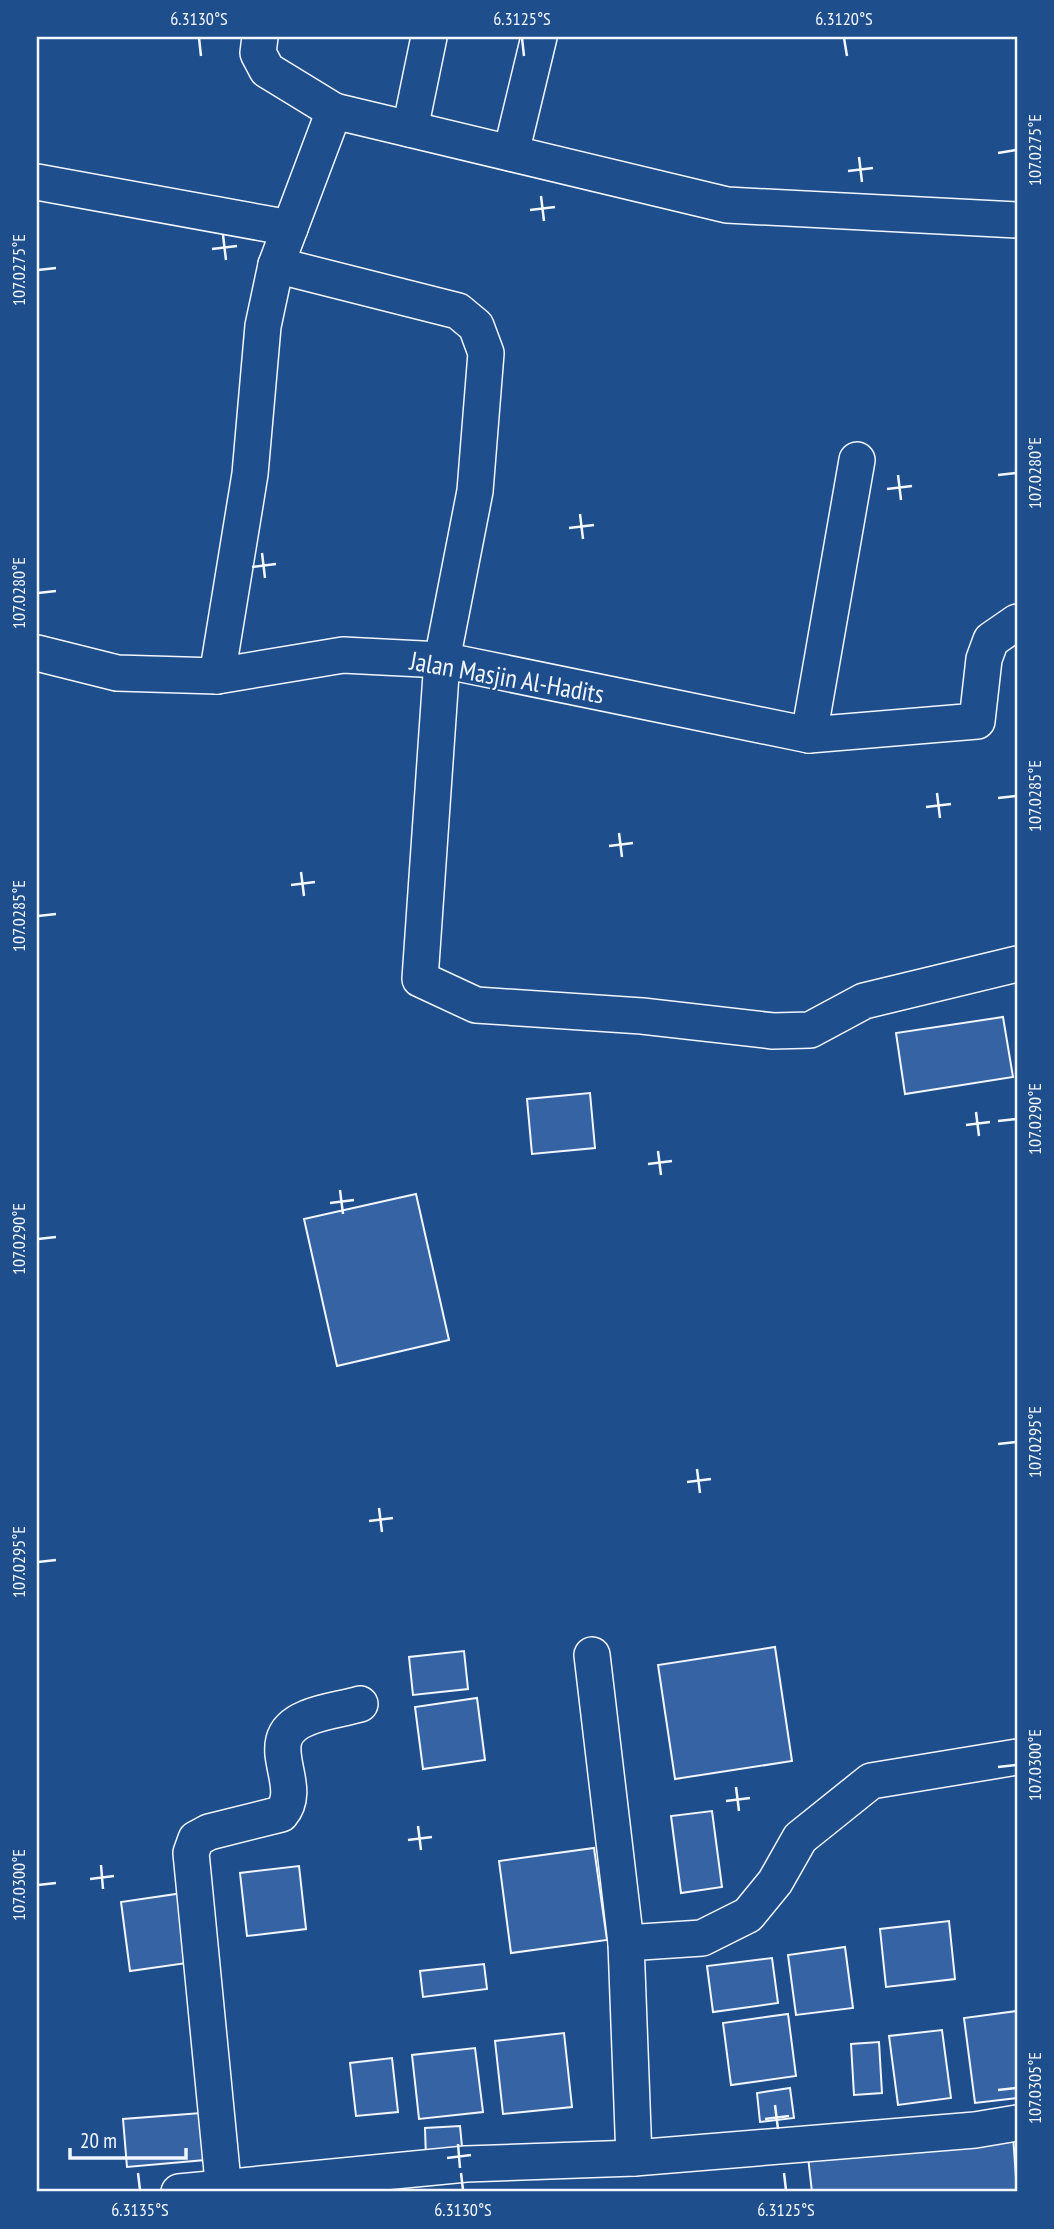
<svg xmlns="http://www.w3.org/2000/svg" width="1054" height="2229" viewBox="0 0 1054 2229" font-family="'PT Sans Narrow',sans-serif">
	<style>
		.building { fill: #3563a3; stroke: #f2f6ff; stroke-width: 2 }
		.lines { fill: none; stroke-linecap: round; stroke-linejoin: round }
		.street-casing { stroke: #f2f6ff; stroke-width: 38 }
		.street { stroke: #1f4e8c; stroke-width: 35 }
		.ticks { fill: none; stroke: #f2f6ff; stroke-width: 2.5 }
		.labels { text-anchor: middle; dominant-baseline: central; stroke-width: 5; stroke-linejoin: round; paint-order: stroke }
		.street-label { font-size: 26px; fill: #f2f6ff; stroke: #1f4e8c }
		.neatline { fill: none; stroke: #f2f6ff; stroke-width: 2.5 }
		.ticks-label { font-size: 18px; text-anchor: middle; fill: #f2f6ff }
	</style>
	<rect width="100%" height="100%" fill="#1f4e8c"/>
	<g class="building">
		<path d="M1003,1017L1013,1077L905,1094L896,1033Z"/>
		<path d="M590,1093L595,1148L532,1154L527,1099Z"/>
		<path d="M416,1194L449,1340L337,1366L304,1219Z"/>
		<path d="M775,1647L792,1761L675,1779L658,1665Z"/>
		<path d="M464,1651L468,1689L413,1695L409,1657Z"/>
		<path d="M477,1698L485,1760L423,1769L415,1707Z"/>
		<path d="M712,1811L722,1887L681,1893L671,1816Z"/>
		<path d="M594,1848L607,1940L511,1953L499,1861Z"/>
		<path d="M299,1866L306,1929L247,1936L240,1873Z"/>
		<path d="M183,1893L194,1962L130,1971L121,1902Z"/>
		<path d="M949,1921L955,1979L886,1987L880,1929Z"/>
		<path d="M845,1947L853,2008L796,2015L788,1955Z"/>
		<path d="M772,1958L778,2003L713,2012L707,1966Z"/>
		<path d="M484,1964L487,1989L423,1997L420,1971Z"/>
		<path d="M1017,2011V2098L975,2103L964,2018Z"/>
		<path d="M788,2014L796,2076L731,2085L723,2023Z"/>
		<path d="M942,2030L951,2098L898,2105L889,2036Z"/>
		<path d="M564,2033L572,2107L503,2114L495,2041Z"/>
		<path d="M879,2042L882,2093L854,2095L851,2044Z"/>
		<path d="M475,2048L483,2112L419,2119L412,2055Z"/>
		<path d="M392,2058L398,2112L356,2116L350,2063Z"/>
		<path d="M790,2088L794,2118L760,2122L757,2093Z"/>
		<path d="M201,2113L205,2160L127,2167L123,2119Z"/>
		<path d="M460,2126L463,2157L426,2159L425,2128Z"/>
		<path d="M1013,2135L1017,2192H812L808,2157Z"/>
	</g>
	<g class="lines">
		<g class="street-casing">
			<g id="street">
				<path d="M260,37L258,53L267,70L334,111"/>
				<path d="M410,129L429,37"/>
				<path d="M511,153L539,37"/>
				<path d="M37,182L290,228"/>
				<path d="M276,265L458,311L476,326L486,353L475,491L442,660L420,979L476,1005L642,1016L773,1031L810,1030L864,1001L1017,964"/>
				<path d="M37,653L117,673L217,676L343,655L442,660L809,735L977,721L984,659L991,640L1017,622"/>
				<path d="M217,676L250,474L263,326L276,265L334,111L727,205L1017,220"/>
				<path d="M809,735L857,460"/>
				<path d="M592,1655L626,1943L634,2158"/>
				<path d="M626,1943L702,1938L748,1915L775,1882L800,1838L871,1781L1017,1757"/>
				<path d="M179,2192L466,2164L634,2158L975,2130L1017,2123"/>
				<path d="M224,2192L191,1853L196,1839L209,1832L281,1814C307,1784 255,1739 307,1718C323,1711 343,1709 360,1704"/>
			</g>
		</g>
		<use href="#street" class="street"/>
	</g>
	<path class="ticks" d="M199,38L201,56M522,38L524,56M844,38L847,56M998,153L1016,150M859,157L862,182M848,171L873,168M541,196L544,221M530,210L555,207M223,235L226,260M212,249L237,246M38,270L56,268M898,475L901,500M998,475L1016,473M887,489L912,486M580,514L583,539M569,528L594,525M262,553L265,578M252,567L276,564M38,593L56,591M937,793L940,818M998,798L1016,796M926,807L951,804M619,833L622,857M609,846L633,843M301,872L304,896M291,885L315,882M38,916L56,914M976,1112L979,1136M998,1121L1016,1119M966,1125L990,1122M658,1151L661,1175M648,1164L672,1161M340,1190L343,1214M330,1203L354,1200M38,1239L56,1237M998,1444L1016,1442M697,1469L700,1493M687,1482L711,1479M379,1508L382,1532M369,1521L393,1518M38,1562L56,1560M998,1767L1016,1765M736,1787L739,1811M726,1801L750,1798M418,1826L421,1850M408,1840L432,1837M101,1865L103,1889M90,1879L114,1876M38,1885L56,1883M998,2090L1016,2088M775,2105L778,2129M765,2119L789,2116M458,2144L460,2168M447,2158L471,2155M138,2173L140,2190M461,2173L463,2190M784,2173L786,2190"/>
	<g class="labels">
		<g class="street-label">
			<text transform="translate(507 677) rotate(10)">Jalan Masjin Al-Hadits</text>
		</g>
	</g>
	<rect width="1054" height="2229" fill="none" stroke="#1f4e8c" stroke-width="77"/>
	<path d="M70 2148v10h116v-10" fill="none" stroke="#f2f6ff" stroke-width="3.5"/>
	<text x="80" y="2148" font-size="21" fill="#f2f6ff" stroke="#1f4e8c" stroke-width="5" paint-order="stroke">20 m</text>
	<rect x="38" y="38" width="978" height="2152" class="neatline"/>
	<g class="ticks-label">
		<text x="199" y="25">6.3130°S</text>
		<text x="522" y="25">6.3125°S</text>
		<text x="844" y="25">6.3120°S</text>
		<text transform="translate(1035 150) rotate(-90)" y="6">107.0275°E</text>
		<text transform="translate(19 270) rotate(-90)" y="6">107.0275°E</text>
		<text transform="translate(1035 473) rotate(-90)" y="6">107.0280°E</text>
		<text transform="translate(19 593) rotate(-90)" y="6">107.0280°E</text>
		<text transform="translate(1035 796) rotate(-90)" y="6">107.0285°E</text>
		<text transform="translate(19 916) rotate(-90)" y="6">107.0285°E</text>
		<text transform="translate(1035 1119) rotate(-90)" y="6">107.0290°E</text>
		<text transform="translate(19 1239) rotate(-90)" y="6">107.0290°E</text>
		<text transform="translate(1035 1442) rotate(-90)" y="6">107.0295°E</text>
		<text transform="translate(19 1562) rotate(-90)" y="6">107.0295°E</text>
		<text transform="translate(1035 1765) rotate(-90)" y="6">107.0300°E</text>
		<text transform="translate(19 1885) rotate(-90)" y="6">107.0300°E</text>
		<text transform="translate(1035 2088) rotate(-90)" y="6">107.0305°E</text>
		<text x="140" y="2216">6.3135°S</text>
		<text x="463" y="2216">6.3130°S</text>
		<text x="786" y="2216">6.3125°S</text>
	</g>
</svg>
